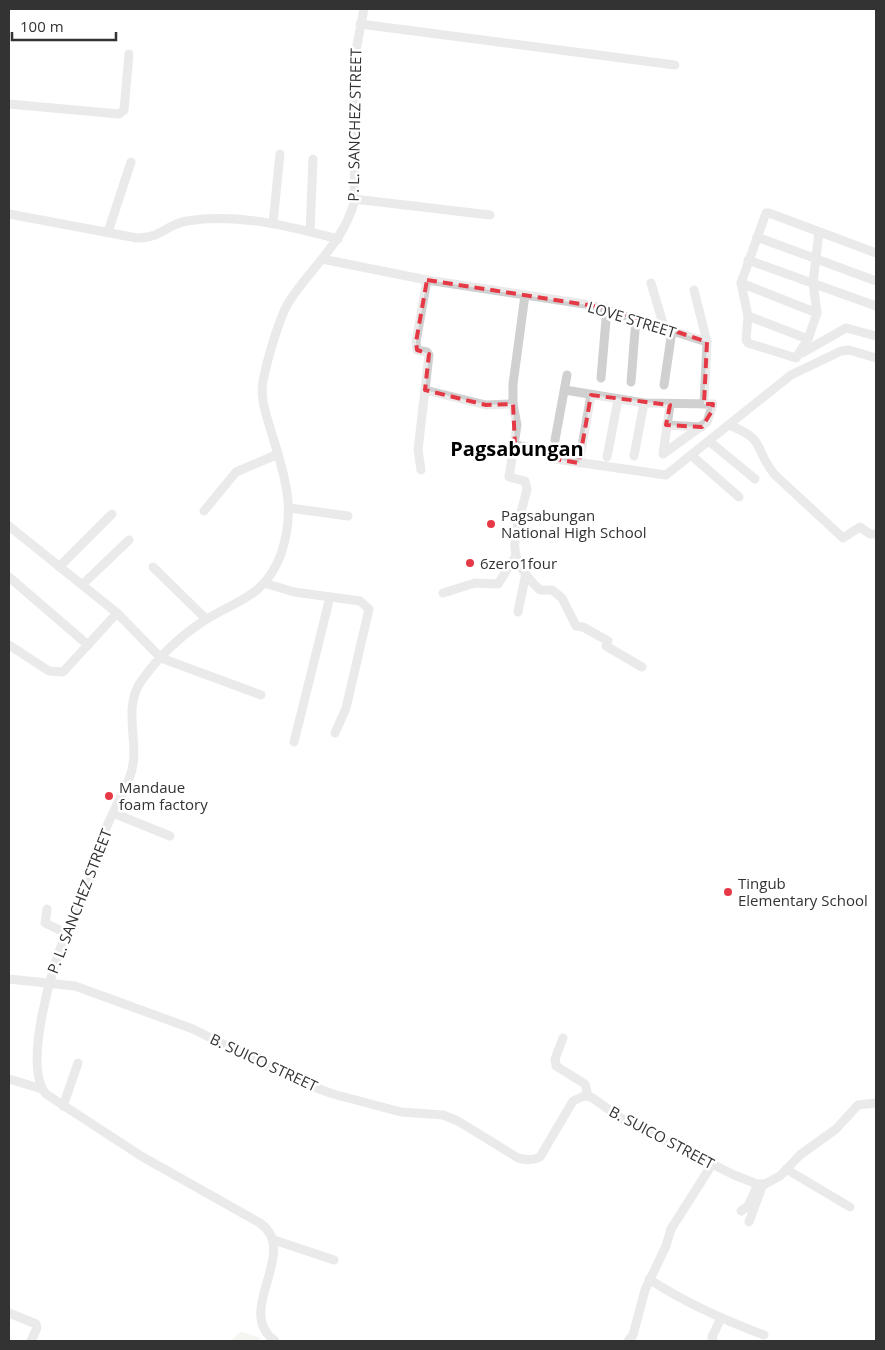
<svg xmlns="http://www.w3.org/2000/svg" width="885" height="1350" viewBox="0 0 885 1350" font-family="'Open Sans',sans-serif">
	<style>
		.green { fill: #e6ecdf }
		.lines { fill: none; stroke-linecap: round; stroke-linejoin: round }
		.minor { stroke: #d0d0d0; stroke-width: 9 }
		.marked { fill: none; stroke: #e63946; stroke-width: 4; stroke-dasharray: 10 6; stroke-linejoin: round }
		.poi-dot { fill: #e63946; stroke: #fff; stroke-width: 2 }
		.labels { text-anchor: middle; dominant-baseline: central; stroke-width: 5; stroke-linejoin: round; paint-order: stroke }
		.street-label { font-size: 15px; fill: #333; stroke: #fff }
		.poi-label { font-size: 15px; fill: #333; stroke: #fff; text-anchor: start }
		.district-label { font-size: 20px; font-weight: bold; fill: #000; stroke: #fff }
	</style>
	<rect width="100%" height="100%" fill="#fff"/>
	<path class="green" d="M242,1332L261,1338L257,1341H232L237,1334Z"/>
	<g class="lines">
		<g class="minor">
			<path d="M360,24L675,65"/>
			<path d="M9,104L119,114L124,110L129,54"/>
			<path d="M354,199L490,215"/>
			<path d="M9,214L137,238C163,238 166,224 187,221C238,213 289,226 338,239"/>
			<path d="M273,223L280,154"/>
			<path d="M108,232L131,162"/>
			<path d="M310,232L313,159"/>
			<path d="M819,232L813,283L817,313L808,339L796,358L748,343L746,340L748,316L741,283L766,213H769L876,253"/>
			<path d="M757,237L876,281"/>
			<path d="M322,259L427,280L591,305L707,342"/>
			<path d="M748,260L876,306"/>
			<path d="M651,283L664,327"/>
			<path d="M741,283L817,313"/>
			<path d="M694,290L707,342L704,404"/>
			<path d="M525,295L513,384V404L517,425L509,477L525,481L527,489C517,534 500,553 540,590H552L562,598L576,626L583,627L608,641L606,646L642,667"/>
			<path d="M748,316L808,339"/>
			<path d="M802,353L846,328L876,336"/>
			<path d="M601,378L607,308"/>
			<path d="M631,382L636,318"/>
			<path d="M664,385L672,331"/>
			<path d="M425,390L486,405L513,404"/>
			<path d="M565,390L644,403L713,404L707,422L663,454L670,405"/>
			<path d="M666,425L702,427"/>
			<path d="M729,425C767,440 753,447 774,474L843,538L860,527L870,534H876"/>
			<path d="M555,440L567,375"/>
			<path d="M709,441L755,479"/>
			<path d="M515,445L542,450L555,459L666,475L791,375L841,351L849,350L876,358"/>
			<path d="M691,455L739,497"/>
			<path d="M634,456L644,403"/>
			<path d="M607,457L618,400"/>
			<path d="M579,463L591,395"/>
			<path d="M421,470L418,450L429,355L427,352L417,350L416,342L427,280"/>
			<path d="M290,508L348,516"/>
			<path d="M204,511L236,472L278,454"/>
			<path d="M9,526L117,613L161,658L261,695"/>
			<path d="M59,567L112,514"/>
			<path d="M153,567L206,619"/>
			<path d="M9,577L88,645"/>
			<path d="M264,583L294,592L360,601L369,609L346,708L335,733"/>
			<path d="M83,584L129,540"/>
			<path d="M443,593L475,583L498,584L515,557"/>
			<path d="M518,612L526,573"/>
			<path d="M9,645L49,671L63,672L117,613"/>
			<path d="M294,742L330,597"/>
			<path d="M113,813L170,836"/>
			<path d="M47,909L45,923L66,933"/>
			<path d="M9,979L75,986L193,1029L293,1079L333,1094L401,1112L443,1115L458,1121L518,1158C527,1160 532,1161 540,1157L573,1101L584,1096L591,1097L624,1120L734,1175L757,1184H765L780,1176L800,1155L836,1129L858,1105L876,1103"/>
			<path d="M563,1038L555,1059L556,1066L585,1084L588,1096"/>
			<path d="M9,1079L42,1089"/>
			<path d="M63,1106L78,1063"/>
			<path d="M786,1169L850,1207"/>
			<path d="M741,1211L748,1206L758,1184"/>
			<path d="M749,1222L763,1184"/>
			<path d="M274,1240L334,1260"/>
			<path d="M649,1279C685,1303 724,1320 764,1335"/>
			<path d="M9,1313L36,1324L37,1328L31,1341"/>
			<path d="M275,1341C233,1311 301,1252 260,1223L141,1156L46,1094C22,1065 53,966 66,933C73,916 82,899 89,882C94,869 96,856 100,843C108,821 120,800 129,779C143,747 120,709 142,680C157,659 177,639 199,624C234,600 264,600 281,554C297,508 284,474 271,431C266,414 260,398 263,381C267,361 279,317 290,300C312,267 343,242 354,203L356,50L364,9"/>
			<path d="M628,1341L633,1335L645,1290L666,1246L671,1229L713,1163"/>
			<path d="M713,1341L712,1337L721,1318"/>
		</g>
	</g>
	<path d="M0 0H885V1350H0ZM427,280L607,308L707,342L704,404H713L712,411L702,427L666,425L670,405L591,395L579,463L555,459L542,450L515,445L513,404L486,405L425,390L429,354L417,350L416,342Z" fill="#fff" fill-opacity=".55" fill-rule="evenodd"/>
	<path class="marked" d="M427,280L607,308L707,342L704,404H713L712,411L702,427L666,425L670,405L591,395L579,463L555,459L542,450L515,445L513,404L486,405L425,390L429,354L417,350L416,342Z"/>
	<g class="poi-dot">
		<circle cx="491" cy="524" r="5"/>
		<circle cx="470" cy="563" r="5"/>
		<circle cx="109" cy="796" r="5"/>
		<circle cx="728" cy="892" r="5"/>
	</g>
	<g class="labels">
		<g class="street-label">
			<text transform="translate(354 125) rotate(-89)">P. L. SANCHEZ STREET</text>
			<text transform="translate(632 319) rotate(17)">LOVE STREET</text>
			<text transform="translate(79 901) rotate(-69)">P. L. SANCHEZ STREET</text>
			<text transform="translate(264 1062) rotate(25)">B. SUICO STREET</text>
			<text transform="translate(662 1137) rotate(28)">B. SUICO STREET</text>
		</g>
		<g class="poi-label">
			<text x="501" y="515">Pagsabungan<tspan x="501" dy="17">National High School</tspan></text>
			<text x="480" y="563">6zero1four</text>
			<text x="119" y="787">Mandaue<tspan x="119" dy="17">foam factory</tspan></text>
			<text x="738" y="883">Tingub<tspan x="738" dy="17">Elementary School</tspan></text>
		</g>
		<g class="district-label">
			<text x="517" y="448">Pagsabungan</text>
		</g>
	</g>
	<rect width="885" height="1350" fill="none" stroke="#333333" stroke-width="20"/>
	<path d="M12 32v8h104v-8" fill="none" stroke="#333333" stroke-width="2.5"/>
	<text x="20" y="32" font-size="15" fill="#333333" stroke="#ffffff" stroke-width="4" paint-order="stroke">100 m</text>
</svg>
